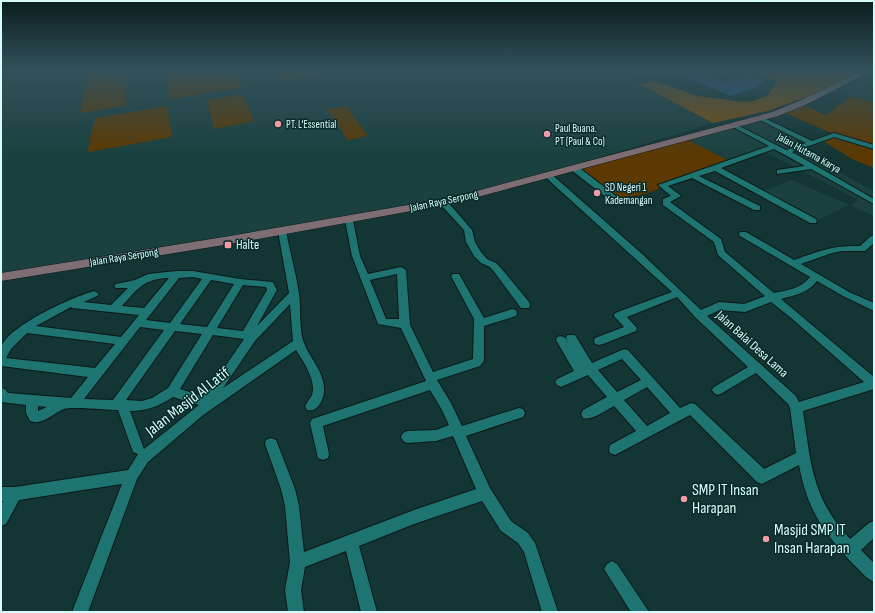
<svg xmlns="http://www.w3.org/2000/svg" width="875" height="613" viewBox="0 0 875 613" font-family="'Sofia Sans Condensed',sans-serif">
	<style>
		.built { fill: #1a413f }
		.green { fill: #5c3901 }
		.forest { fill: #7b4f0c }
		.water { fill: #1f5181 }
		.lines { fill: none; stroke-linecap: round; stroke-linejoin: round }
		.minor-casing { stroke: #0b1919; stroke-width: 2 }
		.major-casing { stroke: #0b1919; stroke-width: 1 }
		.minor { fill: #1e7471; fill-rule: evenodd }
		.major { fill: #7f6d74; fill-rule: evenodd }
		.poi-dot { fill: #f39aa7; stroke: #072b29; stroke-width: 1.5 }
		.labels { text-anchor: middle; dominant-baseline: central; stroke-width: 3; stroke-linejoin: round; paint-order: stroke }
		.far-poi-label { font-size: 11px; fill: #d7fdfa; stroke: #072b29; text-anchor: start }
		.far-street-label { font-size: 11px; fill: #d7fdfa; stroke: #072b29 }
		.poi-label { font-size: 13px; fill: #d7fdfa; stroke: #072b29; text-anchor: start }
		.street-label { font-size: 13px; fill: #d7fdfa; stroke: #072b29 }
		.near-street-label { font-size: 16px; fill: #d7fdfa; stroke: #072b29 }
		.near-poi-label { font-size: 16px; fill: #d7fdfa; stroke: #072b29; text-anchor: start }
	</style>
	<rect width="100%" height="100%" fill="#133533"/>
	<g class="built">
		<path d="M1,69H609L713,123L519,182L343,218L1,275Z"/>
		<path d="M874,74V103L835,91L861,81Z"/>
		<path d="M757,118L810,143L799,147L828,166L874,191V216L850,205L813,222L759,192L792,180L850,205L859,200L763,151L731,162L685,138Z"/>
	</g>
	<g class="green">
		<path d="M89,69H110L109,77L125,75V106L80,113Z"/>
		<path d="M166,69H234L242,88L169,99Z"/>
		<path d="M304,69H318L322,75L283,81L279,73Z"/>
		<path d="M243,94L254,121L214,129L207,100Z"/>
		<path d="M852,96L874,103V168L852,159L820,139L834,134L780,111L803,105L826,115Z"/>
		<path d="M167,106L172,137L88,152L91,132L96,118Z"/>
		<path d="M346,106L368,136L348,140L327,109Z"/>
		<path d="M685,138L731,162L642,195L610,198L573,170Z"/>
	</g>
	<path class="forest" d="M760,69H866L811,95L768,111L713,123L639,84L655,81L698,96L743,102L754,101L768,95L777,81L752,71Z"/>
	<path class="water" d="M698,72L723,82L749,75L765,82L752,89L730,96L684,76Z"/>
	<g class="lines">
		<g class="minor-casing">
			<g id="minor">
				<path d="M760,116L812,141L834,133L874,145V149L834,137L792,152L874,199V204L811,169L777,174V170L805,166L774,149L721,168L816,219L817,221L816,223H810L715,171L699,176L760,206V210H754L692,178L668,186L681,196L670,202L721,239L725,252L774,293C787,290 801,289 810,277L740,236L739,234L740,232H746L794,260C819,251 833,245 860,246L871,236L874,235V243L865,251H842L832,253L801,264L849,292L874,303V311L843,296L817,281C808,293 795,295 781,299L874,377V389L803,411C811,464 812,498 850,539L869,523L874,521V538L861,550L874,563V582C865,578 860,570 853,564C823,532 807,509 799,465L762,484L757,482L690,415L615,455L610,453L609,449L610,445L636,431L614,406C606,410 592,421 583,418L581,414L583,410L607,397L588,375L561,387L557,385L555,382L557,379L574,371L556,340L557,337C563,335 565,337 568,342L566,338L567,335H575L592,363L624,349L628,350L680,408L691,403L695,404L764,469L796,453L790,408L788,404L756,373L722,393L718,395L714,393L712,390L714,387L748,367L696,318L677,297L627,317L637,328L636,331L603,344L599,345L595,344L594,341L595,338L624,327L614,316L615,313L672,292L543,175L547,173H550L641,253L701,310L719,302L744,304L765,296L718,255L714,242L663,205V199L671,196L658,185L769,146L731,126V124H735L786,150L806,143L758,119V117ZM771,302L790,317L864,382L799,402L796,396L707,316L720,310L745,312ZM622,359L641,380L617,392L598,370ZM647,387L670,413L647,426L624,400Z"/>
				<path d="M571,166H577L616,196V200H610L571,170Z"/>
				<path d="M441,201H447L472,230L475,242L481,252L487,259L496,263L501,268L529,302L530,305L529,308H521L495,273L490,267L481,263L474,256L466,242L464,230L441,205Z"/>
				<path d="M346,218H349L353,220L360,256L368,274L401,267L406,270L410,325L433,372L473,359L474,319L451,276L453,274H459L484,318L512,309L516,310L517,313L516,316L484,326V361L480,366L437,380L451,403L462,426L519,408L523,409L525,413L523,417L466,436L490,488L511,521L528,533L535,543L558,612H542L524,552L518,543L501,531L482,501L414,524L359,546L377,612H361L346,551L305,567L301,590L304,612H288L285,590L290,562L285,506L281,489L265,444L266,440L271,438L276,440L295,489L299,506L304,552L414,510L476,489L453,436L436,441L407,443L403,441L401,437L403,433L407,431L436,430L449,425L442,410L430,390L323,426L329,454L328,458L323,460L318,458L310,423L312,419L426,381L401,328L378,324L377,321L352,256L345,220ZM397,274L399,319H386L370,280Z"/>
				<path d="M282,228L286,231C290,252 296,273 299,294C301,307 299,332 304,343C310,359 325,372 324,391C324,400 317,413 307,410L305,406C307,402 310,399 312,395C317,381 303,361 296,350L202,416L148,462L137,479L88,612H72L122,484L19,500L6,524L1,526V505L3,501H1V487H15L128,470L138,454L133,452L118,410C108,410 70,406 64,409C53,413 43,426 30,421L26,413V405L1,402V388L5,389L8,393L71,398L88,377L1,366C1,361 0,353 1,348C7,326 73,297 94,291L99,294L97,296L84,302L111,305L128,288H116L114,286L116,284L135,280L148,274L177,271H193L240,279L273,282L277,290L257,326L289,293L278,231ZM193,277L202,279L170,323L146,320L179,278ZM164,278H169L144,308L122,306C137,290 141,281 164,278ZM211,280L234,284L207,327L180,324ZM243,285L266,287L267,290L243,331L217,328ZM290,304L293,341L223,388L255,341ZM71,307L72,308L139,315L121,337L36,326ZM140,327L164,330L113,400L84,399ZM175,331L202,334L168,388L152,398L142,401L126,400ZM27,333L115,344L95,368L6,358L11,349ZM213,335L244,339L207,393L202,396L180,389ZM173,397L199,405L144,449L130,411C147,411 159,406 173,397ZM38,406L47,407L38,411Z"/>
				<path d="M612,561L617,564L649,612H631L604,569L607,564Z"/>
			</g>
		</g>
		<g class="major-casing">
			<path id="major" d="M865,69L874,70L805,105L778,116L455,203L230,244L1,281V273L230,236L454,197L772,112L799,101Z"/>
		</g>
		<use href="#minor" class="minor"/>
		<use href="#major" class="major"/>
	</g>
	<linearGradient id="sky" x2="0" y2="1"><stop stop-color="#0a1d1c"/><stop offset="0.45" stop-color="#33515b"/><stop offset="1" stop-color="#33515b" stop-opacity="0"/></linearGradient>
	<rect width="875" height="155" fill="url(#sky)"/>
	<g class="poi-dot">
		<circle cx="278" cy="124" r="4"/>
		<circle cx="547" cy="134" r="4"/>
		<circle cx="597" cy="193" r="4"/>
		<rect x="224" y="241" width="8" height="8" rx="2"/>
		<circle cx="684" cy="499" r="4"/>
		<circle cx="766" cy="539" r="4"/>
	</g>
	<g class="labels">
		<g class="far-poi-label">
			<text x="286" y="124">PT. L'Essential</text>
			<text x="555" y="128">Paul Buana.<tspan x="555" dy="13">PT (Paul &amp; Co)</tspan></text>
			<text x="605" y="187">SD Negeri 1<tspan x="605" dy="13">Kademangan</tspan></text>
		</g>
		<g class="far-street-label">
			<text transform="translate(809 153) rotate(29)">Jalan Hutama Karya</text>
			<text transform="translate(444 201) rotate(-12)">Jalan Raya Serpong</text>
			<text transform="translate(124 257) rotate(-9)">Jalan Raya Serpong</text>
		</g>
		<g class="poi-label">
			<text x="236" y="245">Halte</text>
		</g>
		<g class="street-label">
			<text transform="translate(752 344) rotate(42)">Jalan Balai Desa Lama</text>
		</g>
		<g class="near-street-label">
			<text transform="translate(188 402) rotate(-38)">Jalan Masjid Al Latif</text>
		</g>
		<g class="near-poi-label">
			<text x="692" y="490">SMP IT Insan<tspan x="692" dy="18">Harapan</tspan></text>
			<text x="774" y="530">Masjid SMP IT<tspan x="774" dy="18">Insan Harapan</tspan></text>
		</g>
	</g>
	<rect width="875" height="613" fill="none" stroke="#d7fdfa" stroke-width="4"/>
</svg>
